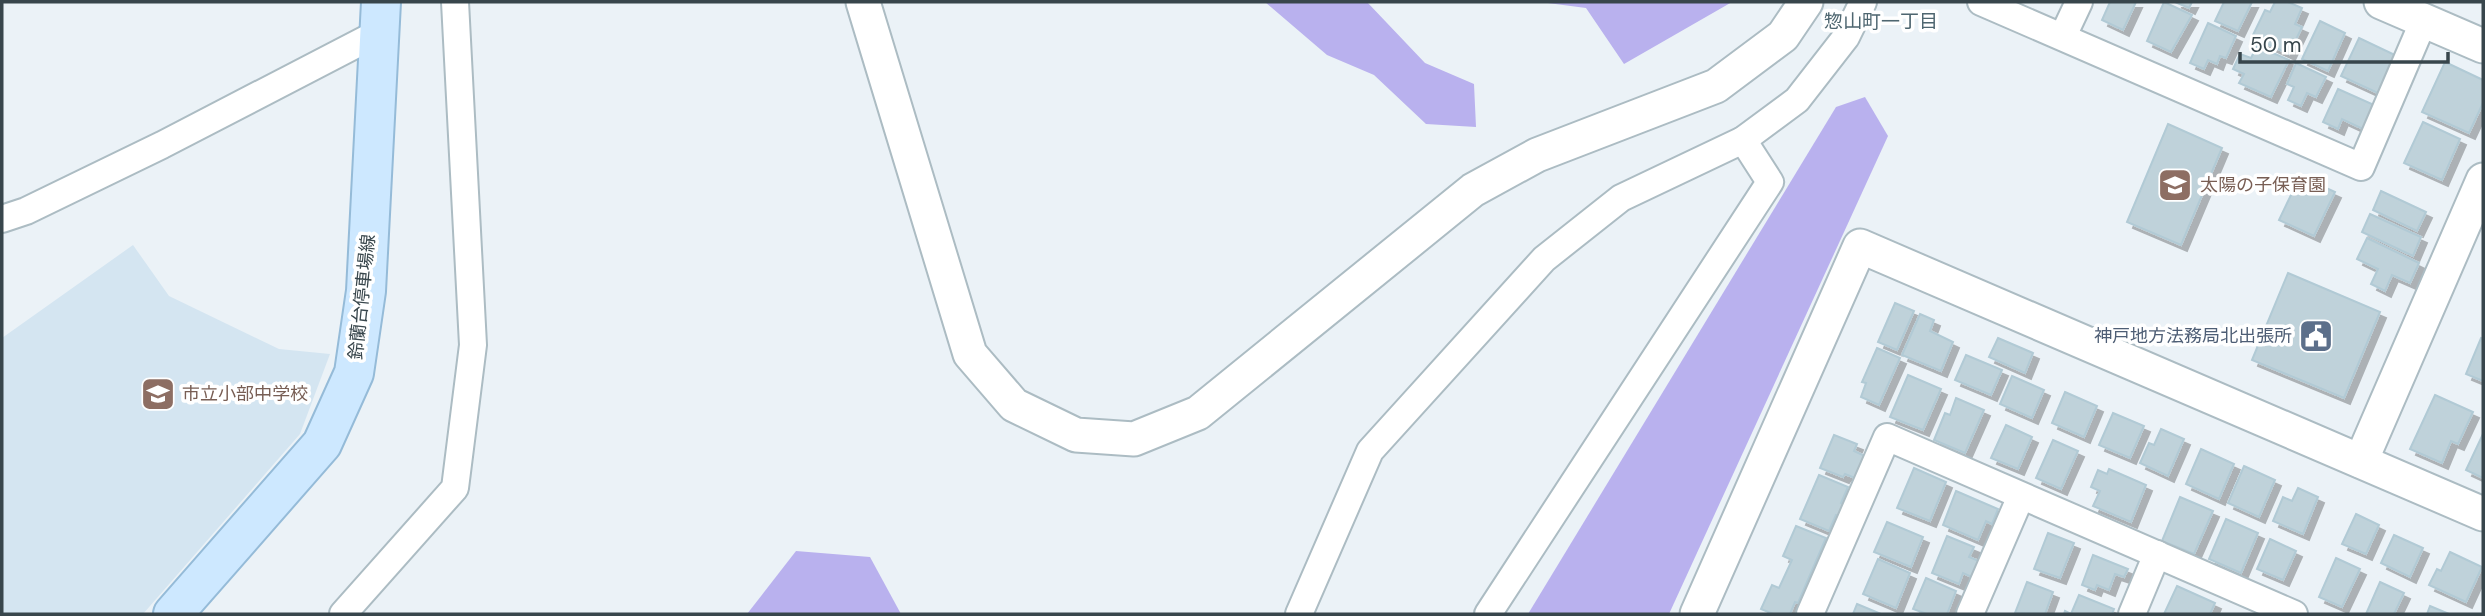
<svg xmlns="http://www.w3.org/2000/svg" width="2485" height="616" viewBox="0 0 2485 616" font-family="'DM Sans','Noto Sans JP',sans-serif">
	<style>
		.education { fill: #d4e5f1 }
		.green { fill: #b9b1ee }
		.building { fill: #bfd2da; stroke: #b1cad5; stroke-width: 2; filter: url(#shadow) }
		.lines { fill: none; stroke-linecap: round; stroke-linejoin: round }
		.minor-casing { stroke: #acbcc3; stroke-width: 30 }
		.tertiary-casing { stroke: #acbcc3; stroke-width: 37 }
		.secondary-casing { stroke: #95bbd8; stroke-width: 42 }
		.minor { stroke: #fff; stroke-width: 26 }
		.tertiary { stroke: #fff; stroke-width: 33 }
		.secondary { stroke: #cde8ff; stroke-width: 38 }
		.labels { text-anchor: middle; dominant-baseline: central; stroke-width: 7; stroke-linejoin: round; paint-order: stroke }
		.education-label { font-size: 18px; fill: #785e54; stroke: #fff; text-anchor: start }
		.street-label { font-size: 18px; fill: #38464c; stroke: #fff }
		.service-label { font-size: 18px; fill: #4e5e75; stroke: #fff; text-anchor: end }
		.neighbourhood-label { font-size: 19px; fill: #4e6670; stroke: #fff }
	</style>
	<defs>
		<filter id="shadow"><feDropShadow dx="6" dy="6" stdDeviation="0" flood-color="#0004"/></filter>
	</defs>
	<rect width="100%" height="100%" fill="#ebf2f7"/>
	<path class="education" d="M133,245L169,296L279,349L330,354L300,434L143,614H2V338Z"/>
	<g class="green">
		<path d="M1265,2H1367L1425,63L1474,84L1476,127L1426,124L1374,75L1327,55Z"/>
		<path d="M1540,2H1732L1624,64L1586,8Z"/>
		<path d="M1865,97L1888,136L1669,614H1528L1836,107Z"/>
		<path d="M796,551L870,557L901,614H747Z"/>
	</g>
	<g class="building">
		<path d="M2110,2H2136L2123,30L2102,20Z"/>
		<path d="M2164,2L2192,15L2171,52L2147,41Z"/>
		<path d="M2175,2H2192L2189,8Z"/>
		<path d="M2224,2H2252L2238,31L2215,21Z"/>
		<path d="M2275,2H2288L2302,8L2295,24L2302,27L2289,54L2252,37L2265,10L2270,12Z"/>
		<path d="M2320,21L2345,33L2328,71L2302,59Z"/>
		<path d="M2208,23L2236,36L2226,58L2220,56L2217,64L2208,60L2204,69L2190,63Z"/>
		<path d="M2359,38L2397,56L2380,94L2341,76Z"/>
		<path d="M2257,46L2289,60L2271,97L2239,83L2244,74L2233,69L2240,54L2251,58Z"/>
		<path d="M2445,62L2483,80V103L2469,133L2422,112Z"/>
		<path d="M2296,63L2326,77L2316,97L2307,93L2301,106L2288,100L2294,87L2287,84Z"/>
		<path d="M2338,89L2374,105L2363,129L2342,119L2338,129L2323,122Z"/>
		<path d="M2423,122L2460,139L2442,180L2404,163Z"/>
		<path d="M2168,124L2222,148L2181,245L2127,222Z"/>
		<path d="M2300,176L2335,192L2314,236L2279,220Z"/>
		<path d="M2381,191L2426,212L2417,231L2373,210Z"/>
		<path d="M2370,214L2421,237L2413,256L2362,232Z"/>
		<path d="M2367,238L2419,263L2410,283L2392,275L2385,291L2371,284L2378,269L2357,259Z"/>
		<path d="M2288,273L2380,312L2344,398L2252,360Z"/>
		<path d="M1895,303L1914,311L1897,350L1878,342Z"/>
		<path d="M1920,314L1934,320L1930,331L1953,342L1941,371L1902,355Z"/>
		<path d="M1998,338L2033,353L2025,373L1989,357Z"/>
		<path d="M2481,338L2483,339V381L2466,374Z"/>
		<path d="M1877,348L1900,358L1879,405L1861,397L1866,383L1862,382Z"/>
		<path d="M1966,355L2002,370L1991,395L1955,380Z"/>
		<path d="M1908,375L1941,389L1923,430L1890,417Z"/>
		<path d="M2012,376L2044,390L2032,418L2000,404Z"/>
		<path d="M2065,392L2097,406L2084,437L2052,423Z"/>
		<path d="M2435,395L2473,412L2458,444L2451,441L2442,463L2410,449Z"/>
		<path d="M1956,398L1984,410L1965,453L1934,440L1945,413L1950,415Z"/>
		<path d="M2113,413L2144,426L2130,458L2099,445Z"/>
		<path d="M2006,425L2032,437L2018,469L1991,458Z"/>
		<path d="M2161,429L2184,439L2168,476L2140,463L2149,443L2154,445Z"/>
		<path d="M2483,434V478L2466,470Z"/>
		<path d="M1834,435L1857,444L1854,451L1865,456L1855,478L1845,474L1843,477L1820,468Z"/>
		<path d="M2053,440L2078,451L2061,489L2036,478Z"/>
		<path d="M2201,449L2234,464L2219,499L2186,484Z"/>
		<path d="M2244,466L2275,480L2259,517L2228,503Z"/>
		<path d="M1914,468L1946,482L1930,521L1897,508Z"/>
		<path d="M2109,469L2146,485L2131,522L2093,506L2100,491L2091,487L2098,470L2107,474Z"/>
		<path d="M1819,475L1848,487L1841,503L1847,506L1842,517L1836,515L1829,531L1800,519Z"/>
		<path d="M2298,488L2318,497L2303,534L2273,521L2283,497L2292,501Z"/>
		<path d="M1956,491L1998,509L1992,524L1986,521L1978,540L1943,525Z"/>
		<path d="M2180,497L2213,511L2194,554L2162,541Z"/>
		<path d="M2356,514L2379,525L2366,554L2342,544Z"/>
		<path d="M2226,519L2258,533L2241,573L2209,559Z"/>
		<path d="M1887,522L1923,537L1911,567L1874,552Z"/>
		<path d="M1796,526L1826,538L1798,603L1795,602L1790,614H1773L1761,609L1772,585L1779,588L1792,560L1783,556Z"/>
		<path d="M2048,533L2074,543L2060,578L2034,569Z"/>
		<path d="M2394,535L2423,548L2410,577L2381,563Z"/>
		<path d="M1947,536L1974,547L1969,557L1979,561L1972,577L1963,573L1959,584L1932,573Z"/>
		<path d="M2270,539L2296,551L2283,580L2257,569Z"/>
		<path d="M2450,552L2482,567L2466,602L2429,585L2437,569L2441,571Z"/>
		<path d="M2093,555L2128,569L2124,577L2115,574L2109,590L2097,585L2095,590L2082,585Z"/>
		<path d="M2336,558L2360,569L2342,607L2319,597Z"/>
		<path d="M1878,559L1910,573L1896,608L1863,594Z"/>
		<path d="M1926,578L1956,591L1947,614H1927L1913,609Z"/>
		<path d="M2027,582L2053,592L2045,614L2015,613Z"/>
		<path d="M2380,582L2404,593L2394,614H2366Z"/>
		<path d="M2177,586L2215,603L2210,614H2164Z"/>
		<path d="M2079,595L2114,609L2112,614H2064L2065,611L2071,614Z"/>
		<path d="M1857,604L1881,614H1853Z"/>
		<path d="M2430,606L2449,614H2427Z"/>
	</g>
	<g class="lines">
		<g class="minor-casing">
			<g id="minor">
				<path d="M1981,2L2361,167L2424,20"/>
				<path d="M2063,36L2079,2"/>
				<path d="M2,219L26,211L162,145L378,33"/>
				<path d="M343,614L455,488L473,345L455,2"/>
				<path d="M1299,614L1370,451L1544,259L1621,198L1743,140L1797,100L1846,37L1863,2"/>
				<path d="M1488,614L1770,182L1743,140"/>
				<path d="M1810,614L1887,437L2294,614"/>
				<path d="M1970,614L2021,496"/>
				<path d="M2132,614L2157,554"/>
			</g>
		</g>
		<g class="tertiary-casing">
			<g id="tertiary">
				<path d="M863,2L970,354L1014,405L1076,435L1134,439L1198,413L1473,190L1537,155L1716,86L1783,36L1806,2"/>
				<path d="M2381,2L2483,46"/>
				<path d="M2361,461L2483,180"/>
				<path d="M1697,614L1860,246L2483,514"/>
			</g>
		</g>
		<g class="secondary-casing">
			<path id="secondary" d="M173,614L322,444L354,373L366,291L381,2"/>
		</g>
		<use href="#minor" class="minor"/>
		<use href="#tertiary" class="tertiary"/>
		<use href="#secondary" class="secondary"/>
	</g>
	<defs>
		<g id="school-square" transform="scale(1.75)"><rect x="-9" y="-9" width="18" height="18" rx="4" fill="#8d6e63" stroke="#fff"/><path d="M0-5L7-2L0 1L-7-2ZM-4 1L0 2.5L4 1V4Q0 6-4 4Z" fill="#fff"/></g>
		<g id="civic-square" transform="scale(1.75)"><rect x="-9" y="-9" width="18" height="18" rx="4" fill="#5c6f8a" stroke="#fff"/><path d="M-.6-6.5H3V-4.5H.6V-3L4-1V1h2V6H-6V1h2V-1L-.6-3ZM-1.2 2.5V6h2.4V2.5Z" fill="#fff"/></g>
	</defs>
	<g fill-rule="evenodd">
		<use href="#school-square" x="2175" y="185"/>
		<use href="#civic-square" x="2316" y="336"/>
		<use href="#school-square" x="158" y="394"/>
	</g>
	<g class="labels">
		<g class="education-label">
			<text x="2200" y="185">太陽の子保育園</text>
			<text x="182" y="394">市立小部中学校</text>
		</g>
		<g class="street-label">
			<text transform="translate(362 297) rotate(-84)">鈴蘭台停車場線</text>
		</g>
		<g class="service-label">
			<text x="2292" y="336">神戸地方法務局北出張所</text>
		</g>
		<g class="neighbourhood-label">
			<text x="1881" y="21">惣山町一丁目</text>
		</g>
	</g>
	<rect width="2485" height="616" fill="none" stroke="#38464c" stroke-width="7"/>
	<path d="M2240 52v10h208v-10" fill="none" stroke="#38464c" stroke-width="3.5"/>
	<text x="2250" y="52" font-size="21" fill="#38464c" stroke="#ffffff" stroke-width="5" paint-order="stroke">50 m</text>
</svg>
